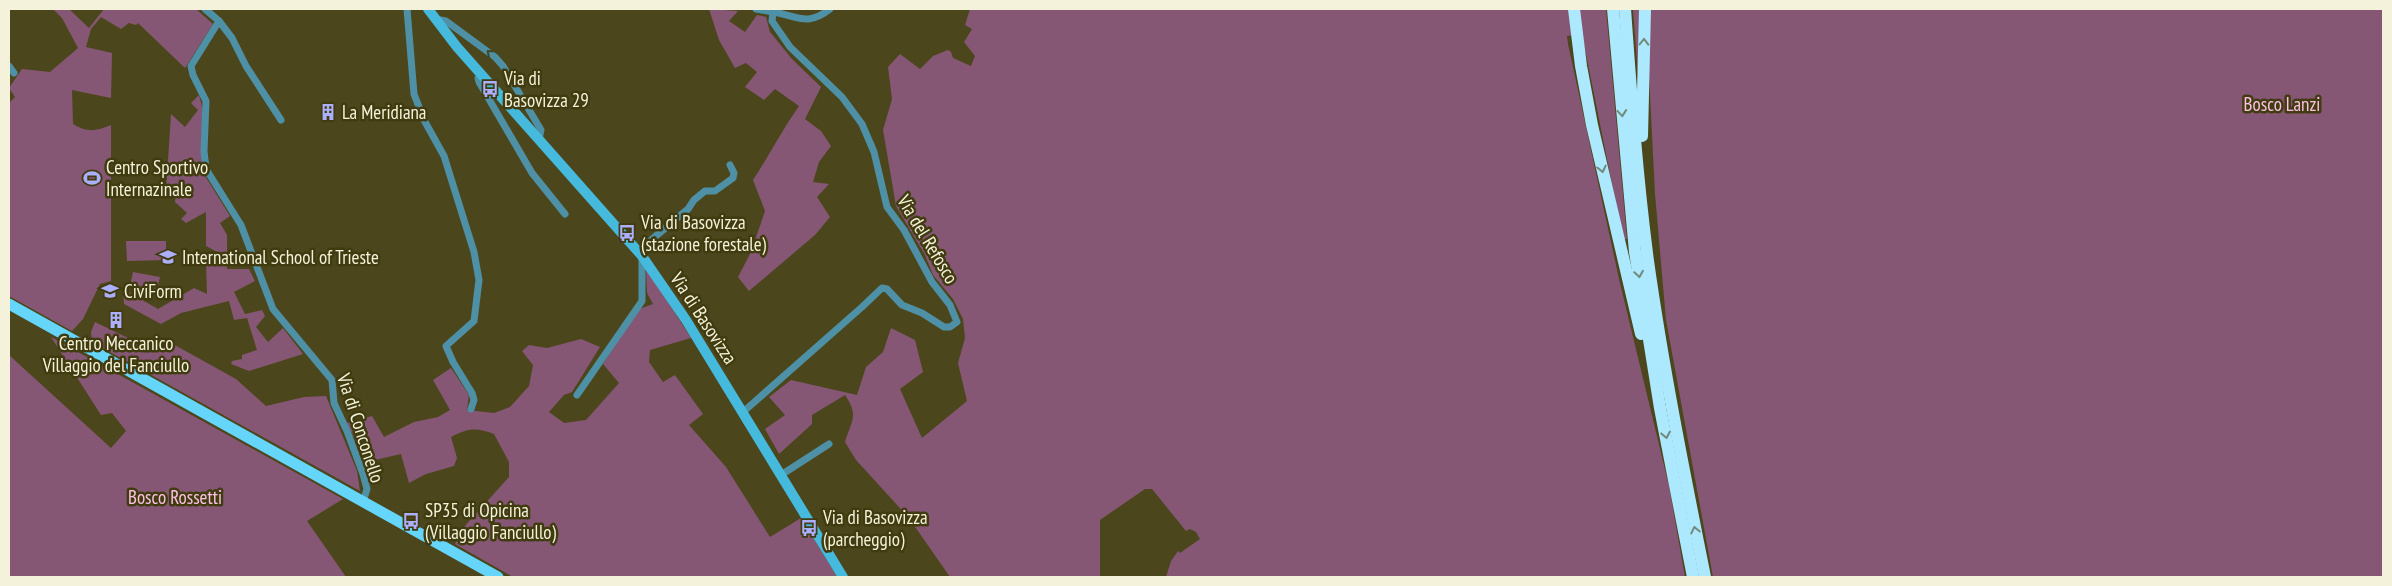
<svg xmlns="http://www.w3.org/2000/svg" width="2392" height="586" viewBox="0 0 2392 586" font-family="'PT Sans Narrow',sans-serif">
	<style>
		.green { fill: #855774 }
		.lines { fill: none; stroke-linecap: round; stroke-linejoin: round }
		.minor { stroke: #4e91a6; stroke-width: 7 }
		.secondary { stroke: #45badd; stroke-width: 10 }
		.primary { stroke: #65d6fa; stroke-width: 11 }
		.motorway { stroke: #ade9fe; stroke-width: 12 }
		.oneway { stroke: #72897b }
		.oneway2 { stroke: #434826 }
		.labels { text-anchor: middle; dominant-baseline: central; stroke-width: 5; stroke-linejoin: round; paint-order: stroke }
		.poi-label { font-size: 19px; fill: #f4f2da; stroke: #413b10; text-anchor: start }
		.park-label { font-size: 19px; fill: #fcc1e5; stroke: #413b10 }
		.street-label { font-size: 19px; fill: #f4f2da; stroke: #413b10 }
	</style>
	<rect width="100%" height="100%" fill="#4c461c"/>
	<g class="green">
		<path d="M53,9H69L89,28L104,9H196L213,24L185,68L138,23L136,25L129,23L121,29L101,17L91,29L86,47L112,53L111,98L72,90L73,124C87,133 97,131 111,125V281L100,284L83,319L72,331L9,296V103L15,97L9,88L22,69L50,72L78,48L62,18Z"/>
		<path d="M709,9L738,11L729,21L745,32L757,15L766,17L770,32L792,59L821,87L805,119L821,131L831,146L819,162L813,182L829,184L817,197L830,217L815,235L749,291L738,277L751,252L765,211L753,180C769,156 782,130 799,106L775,89L764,100L745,87L757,72L746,63L735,68L719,40Z"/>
		<path d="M970,9H1606L1627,239H1623L1582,34L1567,36L1568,44L1619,279L1669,486L1685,577H1166L1171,561L1178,551L1180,553L1200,539L1196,532L1190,529L1186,531L1152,489H1145L1100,520V577H950L909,518L856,460L845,442C852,419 859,416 845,395L812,415V424L779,454L765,429L785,415L769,397L791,380L857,395L866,367L883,352L891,328L915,340L923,372L900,389L922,438L967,401L958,363L965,338L963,319L953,299L933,275L925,255L896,206L883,130L892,99L888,67L900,54L920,69L933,56L948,50L951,52L953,58L971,66L975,56L964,42L972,29L965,25Z"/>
		<path d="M1633,9H2383V577H1713L1666,320L1655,194L1649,75L1638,74Z"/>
		<path d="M199,95L202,106V171L230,216L220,223L227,235V269H249L255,281L234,292L245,314L262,310L265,316L256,327L268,342L283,328L303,354L249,371L231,364L232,361L242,359V355L257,350L247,318L234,320L229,301L181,313L161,324L124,304L123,289L158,309L194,288L207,294L206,262L219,253L206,246V212L186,223L181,219L187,213L175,202L176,193L166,191L171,114L185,127L198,110L191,103Z"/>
		<path d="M126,241H166V260L127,261Z"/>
		<path d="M646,268L691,338L650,350L649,362L663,382L675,375L703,414L689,425L726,467L770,537L801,518L837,577H513L455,544L463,528L509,477V462L494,434C477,427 467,428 451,437L457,458L454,466L426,474L409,483L401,454L366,462L347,423L372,416L384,437L414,422L438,417L450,410L433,380L451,368L469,395L467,410L494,413L510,407L529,386L533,365L522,351L529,345L547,348L581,339L600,347L572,392L564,395L549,412L564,423L586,420L619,383L603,364L639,309L653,304L647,293Z"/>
		<path d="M133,272L160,277L157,291L130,286Z"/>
		<path d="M95,322L157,352L173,344L236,379L266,406L304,397L326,396L357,471L360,491L92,342L91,332Z"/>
		<path d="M51,337L343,499L307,521L346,577H9V355L111,448L126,431L112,413L101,415Z"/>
	</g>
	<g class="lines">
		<g class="minor">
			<path d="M205,9L219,21L191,66L193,75L206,101L204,151L206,169L241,225L273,309L332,380L334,403L347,431L363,474L367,489L363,502"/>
			<path d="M407,9L414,94L424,120L444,156L474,252L479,280L474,321L446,346L453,362L472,393L474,400L471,409"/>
			<path d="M773,12C798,16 807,27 830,9"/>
			<path d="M435,19L446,21L495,57L503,66L541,130L539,139"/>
			<path d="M219,21L232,38L246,66L281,120"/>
			<path d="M9,66L14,73"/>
			<path d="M481,74L478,78L479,82L532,173L565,214"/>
			<path d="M638,251L688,209L694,200L705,191H715L733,178L734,173L730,165"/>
			<path d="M577,395L642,301V257"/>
			<path d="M743,412L862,307L882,288L887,289L902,305L922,313L944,327H950L957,322L950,305L932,282L904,230L887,207L874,152L862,124L842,97L790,47L772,21L773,12L756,9"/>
			<path d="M781,475L829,444"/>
		</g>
		<path class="secondary" d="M428,9L457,47L642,256L686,320L843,577"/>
		<path class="primary" d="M9,304L498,577"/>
		<g class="motorway">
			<path d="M1574,9L1581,66L1592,125L1641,334"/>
			<path d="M1613,9L1635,252L1660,408L1693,577"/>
			<path d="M1625,9C1631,93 1637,177 1648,261C1663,367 1684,472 1705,577"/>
			<path d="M1642,136L1645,9"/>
		</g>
	</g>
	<defs><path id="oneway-chevron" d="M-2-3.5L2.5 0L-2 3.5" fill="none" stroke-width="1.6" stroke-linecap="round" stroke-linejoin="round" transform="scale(1.25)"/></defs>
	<g class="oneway">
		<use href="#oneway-chevron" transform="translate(1644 42) rotate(-89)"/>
		<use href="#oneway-chevron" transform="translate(1622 113) rotate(85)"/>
		<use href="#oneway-chevron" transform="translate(1602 169) rotate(77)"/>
		<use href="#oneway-chevron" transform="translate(1639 274) rotate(81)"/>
		<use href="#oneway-chevron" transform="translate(1666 435) rotate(79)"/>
		<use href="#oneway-chevron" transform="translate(1695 530) rotate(-102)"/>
	</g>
	<use class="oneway2" href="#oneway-chevron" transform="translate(490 53) rotate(-141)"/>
	<defs>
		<g id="bus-bare" transform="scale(1.35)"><path d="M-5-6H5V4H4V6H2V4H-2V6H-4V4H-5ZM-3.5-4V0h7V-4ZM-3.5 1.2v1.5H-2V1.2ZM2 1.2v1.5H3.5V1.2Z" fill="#acaffb" stroke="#413b10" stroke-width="2.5" paint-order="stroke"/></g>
		<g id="building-bare" transform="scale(1.35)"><path d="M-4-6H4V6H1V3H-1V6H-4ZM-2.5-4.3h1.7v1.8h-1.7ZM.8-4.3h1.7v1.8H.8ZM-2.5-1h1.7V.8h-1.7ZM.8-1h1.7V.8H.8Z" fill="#acaffb" stroke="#413b10" stroke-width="2.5" paint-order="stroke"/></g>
		<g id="stadium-bare" transform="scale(1.35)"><path d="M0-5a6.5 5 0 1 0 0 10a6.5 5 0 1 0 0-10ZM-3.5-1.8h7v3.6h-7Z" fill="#acaffb" stroke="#413b10" stroke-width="2.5" paint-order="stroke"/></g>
		<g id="school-bare" transform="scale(1.35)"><path d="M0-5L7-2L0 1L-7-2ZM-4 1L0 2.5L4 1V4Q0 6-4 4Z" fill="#acaffb" stroke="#413b10" stroke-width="2.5" paint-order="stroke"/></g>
	</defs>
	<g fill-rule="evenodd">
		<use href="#bus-bare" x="490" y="89"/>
		<use href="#building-bare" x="328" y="112"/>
		<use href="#stadium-bare" x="92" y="178"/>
		<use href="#bus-bare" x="627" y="233"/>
		<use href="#school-bare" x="168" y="257"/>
		<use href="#school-bare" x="110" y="291"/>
		<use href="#building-bare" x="116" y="320"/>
		<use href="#bus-bare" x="411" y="521"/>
		<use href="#bus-bare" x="809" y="528"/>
	</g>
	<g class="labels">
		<g class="poi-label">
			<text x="504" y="78">Via di<tspan x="504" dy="22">Basovizza 29</tspan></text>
			<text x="342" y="112">La Meridiana</text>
			<text x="106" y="167">Centro Sportivo<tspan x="106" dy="22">Internazinale</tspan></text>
			<text x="641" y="222">Via di Basovizza<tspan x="641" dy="22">(stazione forestale)</tspan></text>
			<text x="182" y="257">International School of Trieste</text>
			<text x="124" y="291">CiviForm</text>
			<text x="116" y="343" text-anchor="middle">Centro Meccanico<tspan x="116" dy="22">Villaggio del Fanciullo</tspan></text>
			<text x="425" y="510">SP35 di Opicina<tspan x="425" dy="22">(Villaggio Fanciullo)</tspan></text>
			<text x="823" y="517">Via di Basovizza<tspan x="823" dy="22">(parcheggio)</tspan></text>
		</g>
		<g class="park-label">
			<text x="2282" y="104">Bosco Lanzi</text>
			<text x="175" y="497">Bosco Rossetti</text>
		</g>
		<g class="street-label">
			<text transform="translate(928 239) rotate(59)">Via del Refosco</text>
			<text transform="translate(704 318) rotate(57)">Via di Basovizza</text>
			<text transform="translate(361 428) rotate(72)">Via di Conconello</text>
		</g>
	</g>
	<rect width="2392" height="586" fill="none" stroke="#f4f2da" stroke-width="20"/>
</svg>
